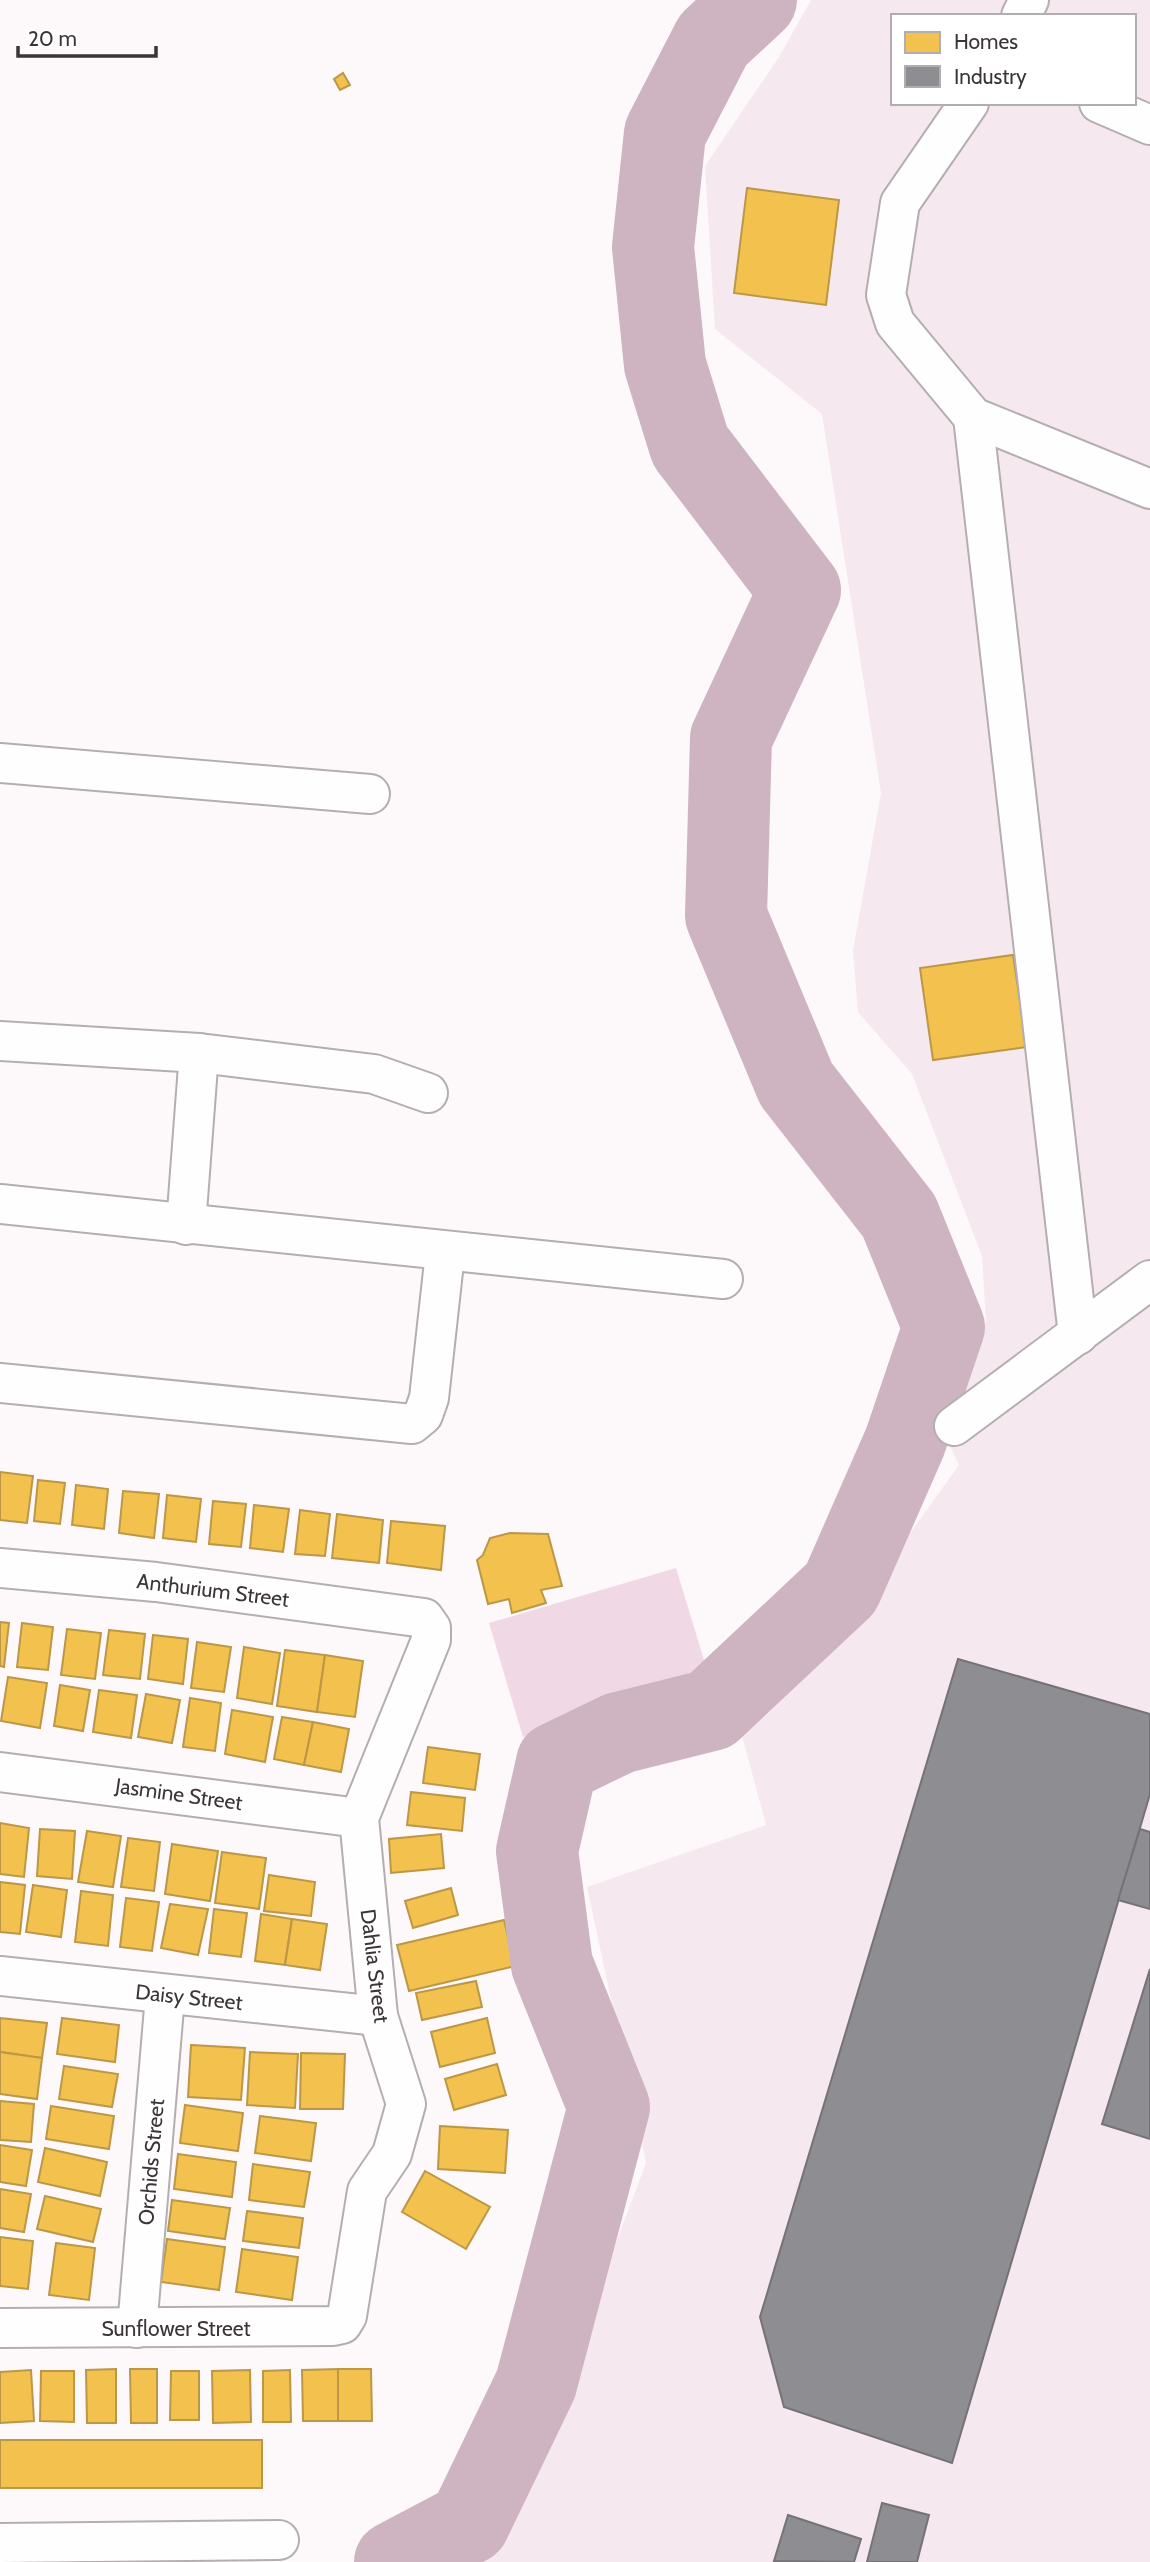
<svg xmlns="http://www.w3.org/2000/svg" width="1150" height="2562" viewBox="0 0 1150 2562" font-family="Cabin,sans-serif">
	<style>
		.built { fill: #f5e9ef; fill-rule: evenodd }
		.green { fill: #f0d9e4 }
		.homes { fill: #f2c14e; stroke: #bb9747; stroke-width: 2 }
		.industry { fill: #8d8d92; stroke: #757377; stroke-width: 2 }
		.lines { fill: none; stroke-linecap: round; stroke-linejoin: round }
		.river { stroke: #ceb4c1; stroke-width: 82 }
		.street-casing { stroke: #b4aeb1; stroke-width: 42 }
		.street { stroke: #fffefe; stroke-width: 38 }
		.labels { text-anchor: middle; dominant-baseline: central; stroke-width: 7; stroke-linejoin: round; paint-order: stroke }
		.street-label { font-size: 21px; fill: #3c3538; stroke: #fff }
	</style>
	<rect width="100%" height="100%" fill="#fdf8fa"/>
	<path class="built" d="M811,0H1150V2562H480L502,2544L646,2163L587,1887L766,1825L737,1717L860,1603L959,1465L938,1422L969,1368L986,1321L982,1256L912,1074L858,1012L853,951L881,793L822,414L715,329L705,166L779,57ZM893,16H1134V103H893Z"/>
	<path class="green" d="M676,1568L711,1683L523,1737L489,1623Z"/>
	<g class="homes">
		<path d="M343,73L350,85L340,90L334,79Z"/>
		<path d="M747,188L839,200L826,305L734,293Z"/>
		<path d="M1013,955L1027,1047L933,1060L920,968Z"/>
		<path d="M0,1472L33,1476L27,1523L0,1520Z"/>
		<path d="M38,1480L65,1483L60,1524L34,1521Z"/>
		<path d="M76,1485L108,1489L104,1529L72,1525Z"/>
		<path d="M123,1491L159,1494L154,1538L119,1533Z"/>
		<path d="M167,1495L201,1499L196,1542L163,1538Z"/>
		<path d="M213,1501L246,1504L241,1547L209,1544Z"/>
		<path d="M254,1505L289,1509L283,1552L250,1548Z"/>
		<path d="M300,1510L330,1514L325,1556L295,1554Z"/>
		<path d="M337,1514L383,1520L379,1563L332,1558Z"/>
		<path d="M391,1521L445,1526L441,1570L387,1563Z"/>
		<path d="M510,1533L548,1534L562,1586L541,1590L546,1603L512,1613L509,1599L488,1604L477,1560L483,1555L490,1538Z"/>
		<path d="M0,1622L9,1623L4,1667L0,1666Z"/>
		<path d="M22,1623L53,1627L48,1670L17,1667Z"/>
		<path d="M67,1629L101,1633L95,1679L61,1675Z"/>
		<path d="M109,1630L145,1634L140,1679L103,1675Z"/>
		<path d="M153,1635L188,1639L183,1684L148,1679Z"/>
		<path d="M197,1642L231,1647L224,1692L191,1688Z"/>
		<path d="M244,1647L280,1653L272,1704L237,1698Z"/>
		<path d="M285,1650L325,1655L317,1712L277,1706Z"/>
		<path d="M325,1655L363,1661L355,1717L317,1712Z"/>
		<path d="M8,1677L47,1683L40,1728L1,1721Z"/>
		<path d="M60,1685L90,1690L83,1731L54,1726Z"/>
		<path d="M99,1690L137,1695L131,1738L93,1732Z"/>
		<path d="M146,1694L180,1700L172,1743L138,1737Z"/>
		<path d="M190,1698L221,1703L215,1751L183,1747Z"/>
		<path d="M232,1710L273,1717L265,1762L225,1754Z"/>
		<path d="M282,1717L313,1722L304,1765L274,1759Z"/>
		<path d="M313,1722L349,1729L341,1772L304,1765Z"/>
		<path d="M428,1747L480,1754L475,1790L423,1783Z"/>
		<path d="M411,1792L465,1798L462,1831L407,1825Z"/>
		<path d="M0,1823L29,1828L24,1877L0,1874Z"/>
		<path d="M40,1829L75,1831L72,1879L37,1876Z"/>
		<path d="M87,1831L121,1836L113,1887L78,1882Z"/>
		<path d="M441,1834L444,1868L391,1873L389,1839Z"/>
		<path d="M128,1838L160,1842L154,1891L121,1887Z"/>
		<path d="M172,1844L218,1851L210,1901L165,1894Z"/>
		<path d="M222,1852L266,1858L259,1909L215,1903Z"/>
		<path d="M269,1875L315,1882L311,1916L264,1911Z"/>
		<path d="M0,1882L25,1885L20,1934L0,1932Z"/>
		<path d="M33,1885L67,1890L61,1937L26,1932Z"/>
		<path d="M451,1888L458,1915L413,1928L405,1901Z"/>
		<path d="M81,1891L113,1895L108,1946L75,1942Z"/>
		<path d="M126,1898L159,1902L152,1951L120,1947Z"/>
		<path d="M170,1904L208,1909L198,1955L161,1948Z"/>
		<path d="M214,1909L247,1913L241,1957L209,1953Z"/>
		<path d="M261,1914L292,1919L285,1965L255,1961Z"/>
		<path d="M292,1919L327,1924L320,1970L285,1965Z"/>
		<path d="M504,1920L515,1966L409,1991L397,1945Z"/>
		<path d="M476,1981L482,2007L422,2020L416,1993Z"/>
		<path d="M0,2018L47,2023L42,2058L0,2052Z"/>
		<path d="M62,2018L119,2025L115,2062L57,2054Z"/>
		<path d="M487,2018L495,2053L440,2067L431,2032Z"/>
		<path d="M191,2045L245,2048L241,2100L188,2097Z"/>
		<path d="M0,2052L42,2058L37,2099L0,2094Z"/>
		<path d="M250,2052L298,2054L295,2108L247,2105Z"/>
		<path d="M301,2053L345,2054L343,2109H300Z"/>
		<path d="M497,2064L506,2095L454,2110L445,2079Z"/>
		<path d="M64,2066L118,2074L112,2107L59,2099Z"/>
		<path d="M0,2101L34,2104L31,2142L0,2140Z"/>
		<path d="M185,2105L243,2113L238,2151L180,2143Z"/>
		<path d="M51,2106L114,2116L109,2149L46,2139Z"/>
		<path d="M260,2116L316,2123L311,2161L255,2153Z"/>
		<path d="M440,2126L508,2130L505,2173L438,2169Z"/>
		<path d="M0,2145L32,2150L26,2186L0,2182Z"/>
		<path d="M45,2148L107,2162L100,2196L38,2182Z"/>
		<path d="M178,2154L236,2162L232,2197L174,2189Z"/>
		<path d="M253,2164L310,2172L304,2207L249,2200Z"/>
		<path d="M425,2171L490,2207L466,2249L402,2212Z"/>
		<path d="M0,2189L31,2194L24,2232L0,2228Z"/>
		<path d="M45,2196L101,2209L93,2242L37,2229Z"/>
		<path d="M172,2200L230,2208L225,2239L168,2231Z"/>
		<path d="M247,2211L303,2218L299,2248L243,2241Z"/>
		<path d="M0,2237L33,2241L28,2289L0,2286Z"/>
		<path d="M167,2239L225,2247L219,2290L161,2282Z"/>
		<path d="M56,2243L95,2248L89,2300L49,2295Z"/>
		<path d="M242,2249L298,2257L292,2300L236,2292Z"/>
		<path d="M116,2369V2423H87L86,2370Z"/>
		<path d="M130,2369H157V2423H131Z"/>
		<path d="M338,2369V2421H303L302,2370Z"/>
		<path d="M338,2369H371L372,2421H338Z"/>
		<path d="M31,2370L34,2421L0,2423V2372Z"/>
		<path d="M250,2370L251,2422L213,2423L212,2371Z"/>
		<path d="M290,2370L291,2422H263V2371Z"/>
		<path d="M41,2371H74V2422L40,2421Z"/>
		<path d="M171,2371H199V2420H170Z"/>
		<rect x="0" y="2440" width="262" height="48"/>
	</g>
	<g class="industry">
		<path d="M958,1659L1150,1714V1794L952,2463L784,2407L760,2317Z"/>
		<path d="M1140,1829L1150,1832V1909L1118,1900Z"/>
		<path d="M1150,1969V2139L1102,2124Z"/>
		<path d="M882,2503L929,2515L917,2562H867Z"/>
		<path d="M788,2515L861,2539L854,2562L774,2561Z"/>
	</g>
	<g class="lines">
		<path class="river" d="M395,2562L469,2523L536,2384L609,2107L552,1965L537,1851L557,1763L619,1733L711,1710L841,1588L905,1442L944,1327L899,1216L796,1084L726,916L731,738L800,590L690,446L665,365L653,247L665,133L713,40L756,0"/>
		<g class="street-casing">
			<g id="street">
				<path d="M1021,16L1029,0"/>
				<path d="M969,103L900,203L886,295L895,323L973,417L1150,489"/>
				<path d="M1099,103L1150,125"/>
				<path d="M973,417L1078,1335"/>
				<path d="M0,763L370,794"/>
				<path d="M0,1041L199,1053L374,1074L428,1093"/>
				<path d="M0,1204L723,1279"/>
				<path d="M186,1225L199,1053"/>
				<path d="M0,1383L412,1424L423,1415L429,1398L445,1253"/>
				<path d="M954,1426L1150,1280"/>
				<path d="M0,1568L156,1582L424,1618L431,1628V1640L359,1818L378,2016L406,2104L392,2154L367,2191L347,2316L342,2324L333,2326L0,2328"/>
				<path d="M0,1772L359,1818"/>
				<path d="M0,1976L378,2016"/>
				<path d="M137,2328L165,1996"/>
				<path d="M0,2543L279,2540"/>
			</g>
		</g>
		<use href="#street" class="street"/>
	</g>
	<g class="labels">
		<g class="street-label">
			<text transform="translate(213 1590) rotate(7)">Anthurium Street</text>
			<text transform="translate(179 1794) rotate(8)">Jasmine Street</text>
			<text transform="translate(375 1966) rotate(83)">Dahlia Street</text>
			<text transform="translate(189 1997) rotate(6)">Daisy Street</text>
			<text transform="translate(151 2162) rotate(-85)">Orchids Street</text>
			<text x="176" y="2328">Sunflower Street</text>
		</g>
	</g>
	<rect x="891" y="14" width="245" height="91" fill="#ffffff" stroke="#b1aeaf" stroke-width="2"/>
	<rect x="905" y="32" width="35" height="21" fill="#f2c14e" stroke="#b1aeaf" stroke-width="2"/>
	<text x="954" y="49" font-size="21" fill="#3c3538">Homes</text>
	<rect x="905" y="66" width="35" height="21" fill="#8d8d92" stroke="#b1aeaf" stroke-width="2"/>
	<text x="954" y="84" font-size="21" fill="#3c3538">Industry</text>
	<path d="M18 46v10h138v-10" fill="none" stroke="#3c3538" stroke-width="3.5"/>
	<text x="28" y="46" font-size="21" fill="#3c3538" stroke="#ffffff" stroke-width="5" paint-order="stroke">20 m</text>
</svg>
